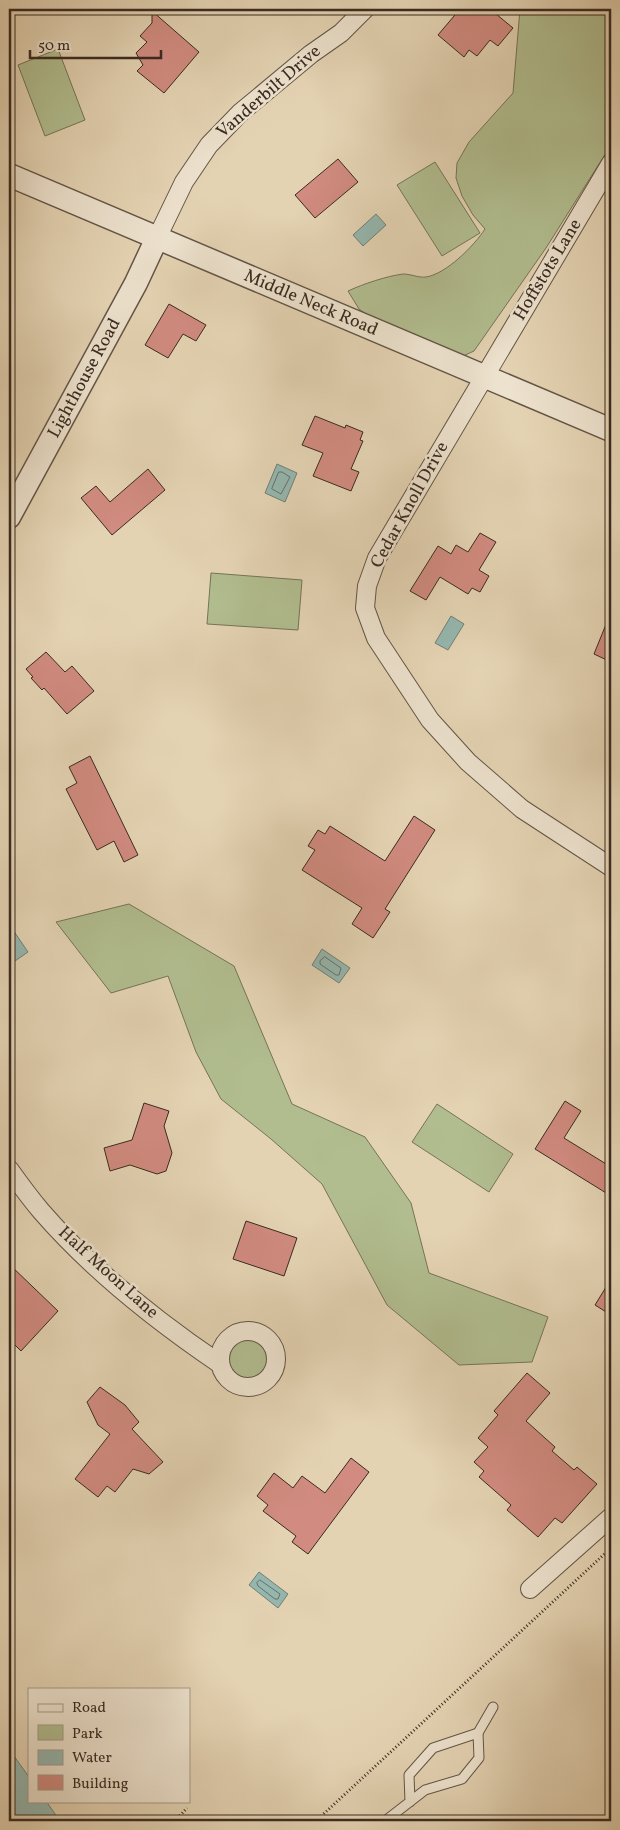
<svg xmlns="http://www.w3.org/2000/svg" width="620" height="1830" viewBox="0 0 620 1830" font-family="Vollkorn,serif">
	<style>
		.green { fill: #b1bd8f; stroke: #757458 }
		.water { fill: #95b7af; stroke: #707f76 }
		.lines { fill: none; stroke-linecap: round; stroke-linejoin: round }
		.shore { stroke: #677168; stroke-width: 1 }
		.building { fill: #d18b80; stroke: #392b21 }
		.service-casing { stroke: #645546; stroke-width: 11 }
		.minor-casing { stroke: #645546; stroke-width: 20 }
		.tertiary-casing { stroke: #645546; stroke-width: 25 }
		.path { stroke: #392b21; stroke-width: 3; stroke-dasharray: 1 2.5; stroke-linecap: butt }
		.service { stroke: #ede2ce; stroke-width: 9 }
		.minor { stroke: #ede2ce; stroke-width: 18 }
		.tertiary { stroke: #ede2ce; stroke-width: 22 }
		.labels { text-anchor: middle; dominant-baseline: central; stroke-width: 5; stroke-linejoin: round; paint-order: stroke }
		.street-label { font-size: 18px; fill: #392b21; stroke: #ede2ce }
	</style>
	<rect width="100%" height="100%" fill="#e4d3b3"/>
	<filter id="stains"><feTurbulence type="fractalNoise" baseFrequency=".004" numOctaves="4"/><feColorMatrix values="0 0 0 0 .2 0 0 0 0 .09 0 0 0 0 .02 0 0 0 .5 -.17"/></filter>
	<radialGradient id="worn" r=".72"><stop offset=".6" stop-color="#630" stop-opacity="0"/><stop offset="1" stop-color="#630" stop-opacity=".3"/></radialGradient>
	<g class="green">
		<path d="M520,9H611V145L546,248L474,351L461,357L380,324L359,309L348,291C363,284 387,276 403,274C411,274 419,278 426,277C446,274 474,246 485,229L473,215L462,196L456,178L457,163L469,142L513,93Z"/>
		<path d="M58,49L85,120L45,136L18,65Z"/>
		<path d="M435,162L480,233L442,256L397,185Z"/>
		<path d="M211,573L302,580L298,630L207,624Z"/>
		<path d="M129,904L234,966L292,1104L365,1137L411,1203L429,1273L548,1317L532,1362L459,1365L387,1305L322,1184L271,1139L221,1099L196,1052L168,976L111,993L56,922Z"/>
		<path d="M437,1104L513,1154L489,1192L412,1142Z"/>
		<circle cx="248" cy="1359" r="22"/>
	</g>
	<g class="water">
		<path d="M376,214L386,225L363,246L353,235Z"/>
		<path d="M277,464L297,473L285,502L265,493Z"/>
		<path d="M451,616L464,624L448,650L435,643Z"/>
		<path d="M13,930L28,952L15,961L9,952V933Z"/>
		<path d="M322,949L350,968L339,983L312,965Z"/>
		<path d="M259,1572L288,1594L278,1608L249,1585Z"/>
		<path d="M9,1749L29,1777V1801H46L60,1821H9Z"/>
	</g>
	<g class="lines">
		<g class="shore">
			<path d="M279,472H282L290,477L281,494L272,489Z"/>
			<path d="M325,957L341,968L339,975H336L320,964V961Z"/>
			<path d="M260,1580L280,1594L278,1599H275L258,1586L257,1583Z"/>
		</g>
	</g>
	<g class="building">
		<path d="M460,9H490L513,28L498,46L490,40L477,56L469,50L464,57L438,35Z"/>
		<path d="M152,11L199,52L164,93L137,71L143,65L136,53L147,42L140,36L152,23Z"/>
		<path d="M338,159L358,182L315,218L295,195Z"/>
		<path d="M169,304L206,325L196,341L183,334L168,358L145,345Z"/>
		<path d="M315,416L345,428L346,425L363,432L360,440L363,441L351,469L359,472L351,491L313,476L323,453L302,445Z"/>
		<path d="M148,469L165,490L112,535L81,498L96,486L110,502Z"/>
		<path d="M480,533L496,542L479,570L489,576L480,592L472,588L468,594L440,577L426,600L410,591L438,546L451,554L456,545L468,552Z"/>
		<path d="M611,612V662L594,654Z"/>
		<path d="M46,652L65,672L72,666L94,691L67,714L44,688L42,690L31,678L33,677L26,669Z"/>
		<path d="M90,756L138,855L124,862L114,841L97,850L66,789L77,783L69,767Z"/>
		<path d="M414,816L435,830L385,909L390,912L373,938L352,924L362,908L302,870L315,850L308,846L318,830L325,834L330,826L385,861Z"/>
		<path d="M565,1101L581,1111L564,1138L611,1167V1196L535,1149Z"/>
		<path d="M144,1103L169,1111L164,1126L172,1153L166,1171L157,1174L130,1165L110,1171L104,1148L132,1140Z"/>
		<path d="M246,1221L297,1238L284,1276L233,1259Z"/>
		<path d="M9,1264L58,1311L21,1351L9,1339Z"/>
		<path d="M611,1279V1315L595,1305Z"/>
		<path d="M527,1373L550,1393L526,1421L555,1447L552,1451L574,1470L577,1467L597,1484L562,1523L555,1518L538,1537L507,1510L511,1505L479,1477L484,1471L474,1462L488,1447L478,1438L498,1415L494,1411Z"/>
		<path d="M100,1387L125,1405L139,1422L132,1429L163,1462L149,1474L133,1469L115,1492L107,1486L98,1497L75,1479L110,1434L98,1425L87,1402Z"/>
		<path d="M351,1458L369,1472L308,1554L292,1542L296,1536L263,1511L268,1505L257,1496L274,1473L293,1488L302,1476L325,1493Z"/>
	</g>
	<g class="lines">
		<g class="service-casing">
			<g id="service">
				<path d="M478,1733L493,1707"/>
				<path d="M385,1821L425,1790L462,1779L479,1758L478,1733L433,1748L409,1775L410,1802"/>
			</g>
		</g>
		<g class="minor-casing">
			<g id="minor">
				<path d="M611,163L377,558L367,586L365,608L376,638L430,720L468,762L522,809L611,867"/>
				<path d="M157,238L184,182L209,145L240,113L311,54L341,33L365,9"/>
				<path d="M9,1169C19,1183 30,1198 41,1211C92,1270 155,1320 220,1364"/>
				<circle cx="248" cy="1359" r="28"/>
				<path d="M530,1589L611,1517"/>
			</g>
		</g>
		<g class="tertiary-casing">
			<g id="tertiary">
				<path id="s1" d="M9,175L611,430"/>
				<path id="s2" d="M9,517L136,283L157,238"/>
			</g>
		</g>
		<g class="path">
			<path d="M175,1821L187,1808"/>
			<path d="M316,1821L611,1548"/>
		</g>
		<use href="#service" class="service"/>
		<use href="#minor" class="minor"/>
		<use href="#tertiary" class="tertiary"/>
	</g>
	<g class="labels">
		<g class="street-label">
			<text transform="translate(269 92) rotate(-41)">Vanderbilt Drive</text>
			<text transform="translate(548 270) rotate(-59)">Hoffstots Lane</text>
			<text stroke="none"><textPath href="#s1" startOffset="328">Middle Neck Road</textPath></text>
			<text stroke="none"><textPath href="#s2" startOffset="158">Lighthouse Road</textPath></text>
			<text transform="translate(410 505) rotate(-61)">Cedar Knoll Drive</text>
			<text transform="translate(108 1273) rotate(42)">Half Moon Lane</text>
		</g>
	</g>
	<rect width="620" height="1830" fill="none" stroke="#e4d3b3" stroke-width="30"/>
	<rect x="10" y="10" width="600" height="1810" fill="none" stroke="#392b21" stroke-width="2.5"/>
	<rect x="15" y="15" width="590" height="1800" fill="none" stroke="#392b21"/>
	<rect x="28" y="1688" width="162" height="115" fill="#ede2ce" stroke="#a59989"/>
	<rect x="38" y="1704" width="25" height="8" fill="#ede2ce" stroke="#a59989"/>
	<text x="72" y="1712" font-size="15" fill="#392b21">Road</text>
	<rect x="38" y="1725" width="25" height="15" fill="#b1bd8f" stroke="#a59989"/>
	<text x="72" y="1738" font-size="15" fill="#392b21">Park</text>
	<rect x="38" y="1750" width="25" height="15" fill="#95b7af" stroke="#a59989"/>
	<text x="72" y="1762" font-size="15" fill="#392b21">Water</text>
	<rect x="38" y="1775" width="25" height="15" fill="#d18b80" stroke="#a59989"/>
	<text x="72" y="1788" font-size="15" fill="#392b21">Building</text>
	<path d="M30 50v8h131v-8" fill="none" stroke="#392b21" stroke-width="2.5"/>
	<text x="38" y="50" font-size="15" fill="#392b21" stroke="#ede2ce" stroke-width="4" paint-order="stroke">50 m</text>
	<rect width="100%" height="100%" filter="url(#stains)"/>
	<rect width="100%" height="100%" fill="url(#worn)"/>
</svg>
